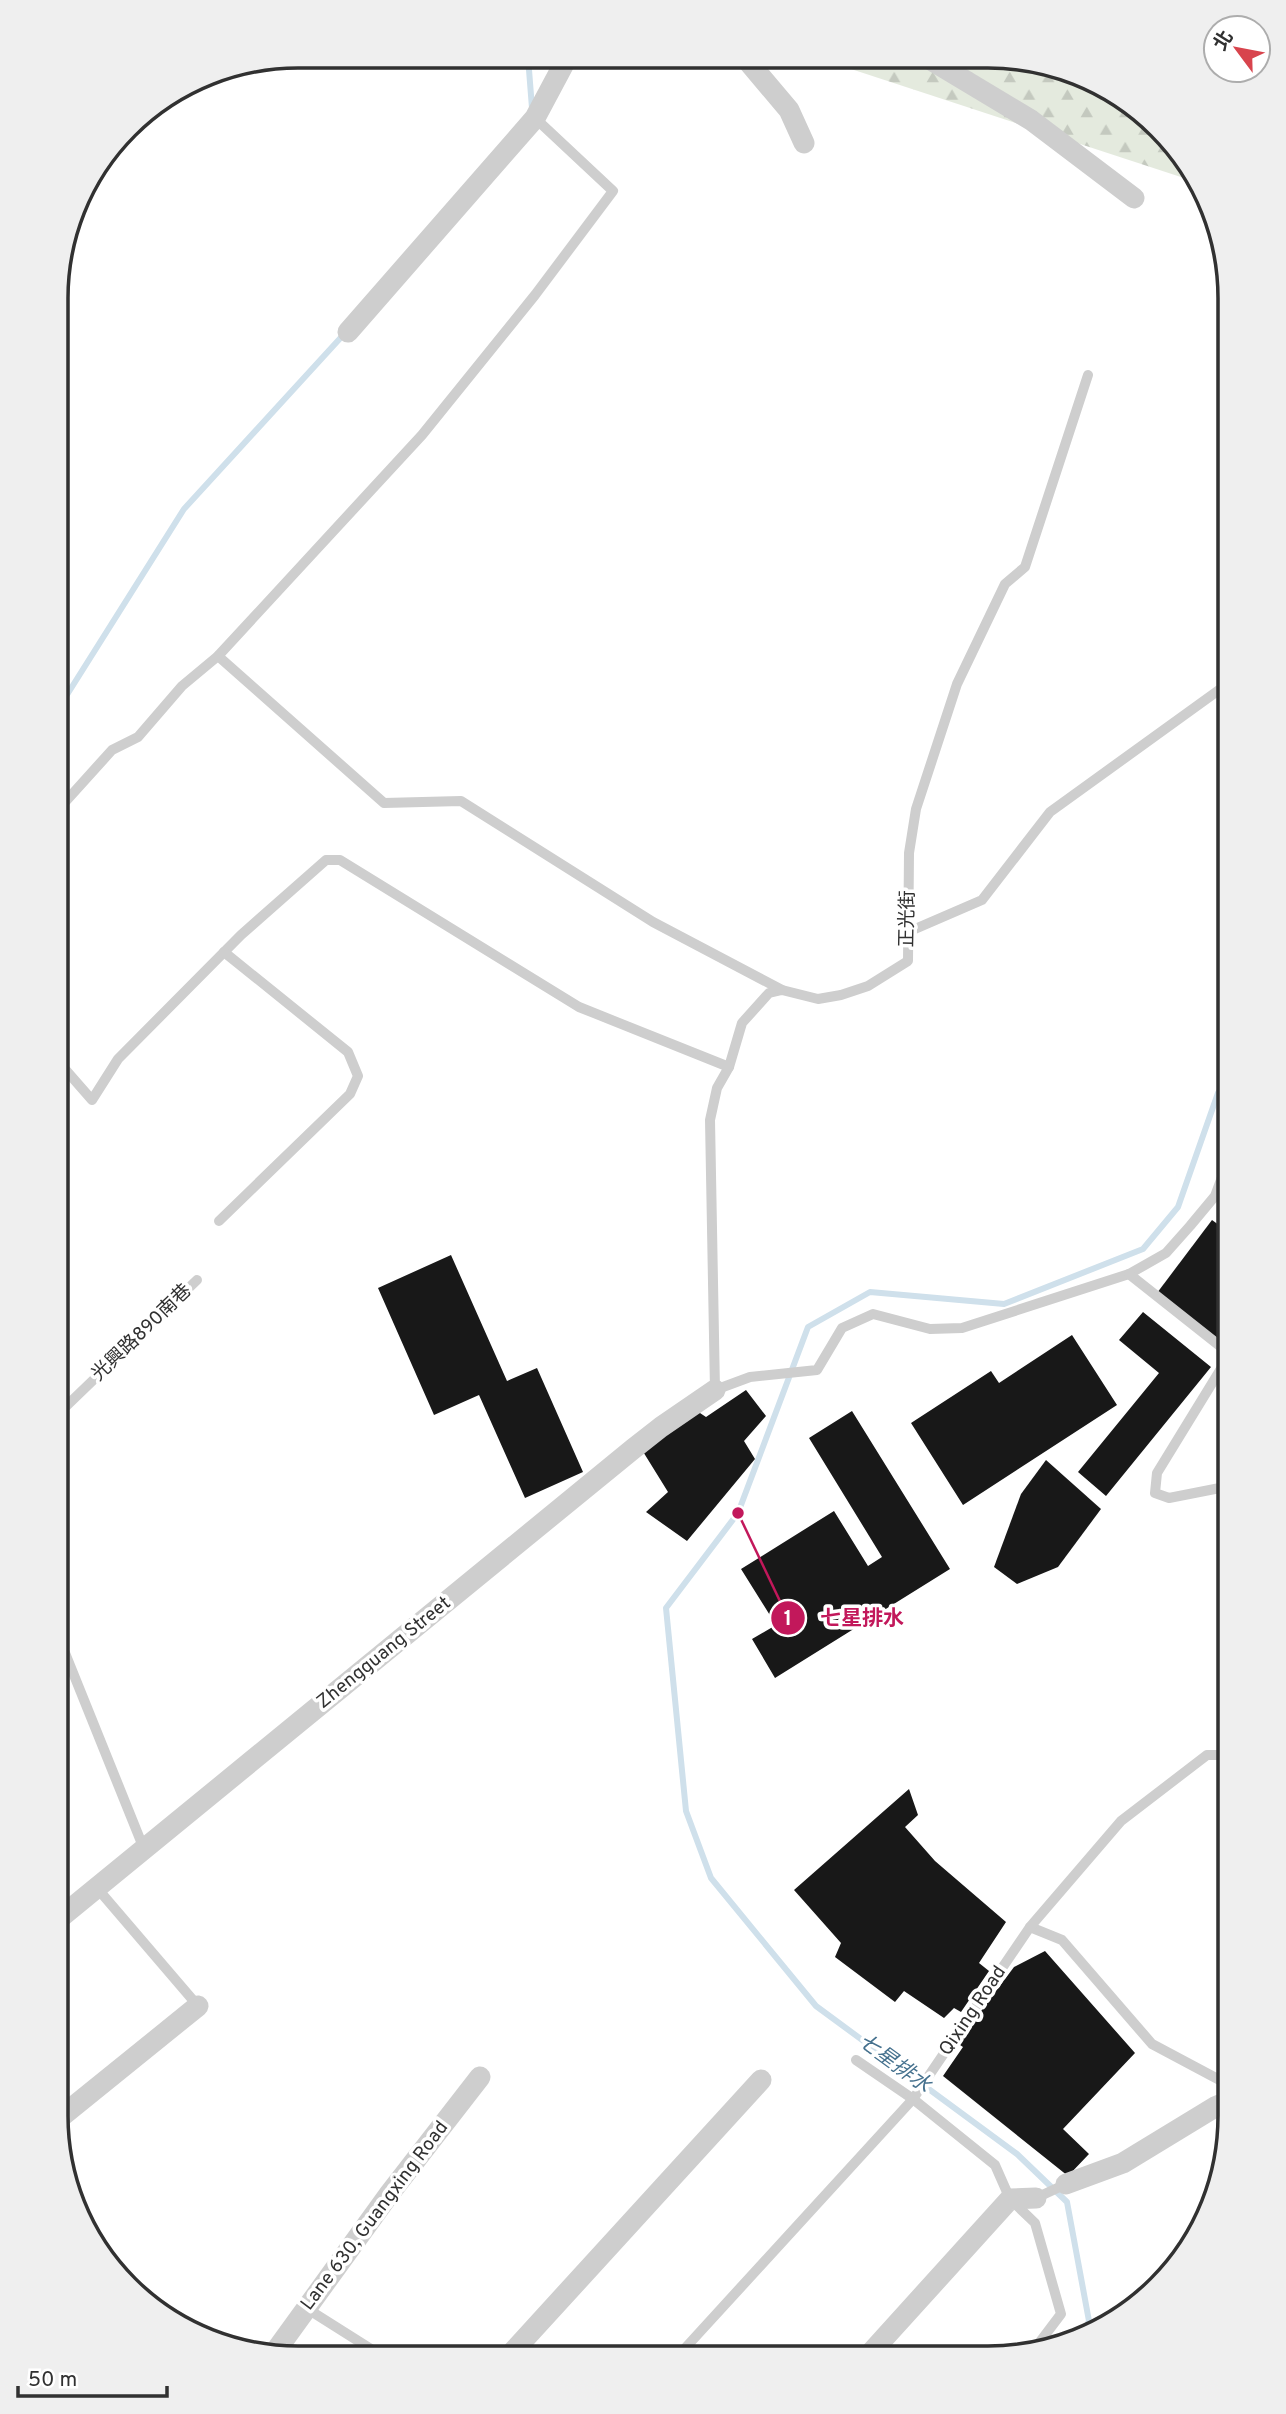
<svg xmlns="http://www.w3.org/2000/svg" width="1286" height="2414" viewBox="0 0 1286 2414" font-family="Overpass,'Noto Sans TC',sans-serif">
	<style>
		.forest { fill: url(#forest-firs) }
		.lines { fill: none; stroke-linecap: round; stroke-linejoin: round }
		.stream { stroke: #cfe0eb; stroke-width: 6 }
		.building { fill: #181818 }
		.lane { stroke: #cecece; stroke-width: 10 }
		.street { stroke: #cecece; stroke-width: 21 }
		.labels { text-anchor: middle; dominant-baseline: central; stroke-width: 7; stroke-linejoin: round; paint-order: stroke }
		.street-label { font-size: 19px; fill: #313131; stroke: #fff }
		.water-label { font-size: 21px; font-style: italic; fill: #45718e; stroke: #fff }
		.rim { fill: none; stroke: #313131; stroke-width: 3.5 }
		.leader { fill: none; stroke: #c2185b; stroke-width: 2.5 }
		.callout-dot { fill: #c2185b; stroke: #fff; stroke-width: 2.5 }
		.mark-label { font-size: 21px; text-anchor: middle; font-weight: bold; fill: #fff }
		.callout-label { font-size: 21px; text-anchor: middle; font-weight: bold; fill: #c2185b; stroke: #fff; stroke-width: 7; stroke-linejoin: round; paint-order: stroke }
	</style>
	<defs>
		<pattern id="forest-firs" width="22" height="20" patternUnits="userSpaceOnUse" patternTransform="scale(1.75)"><rect width="22" height="20" fill="#e4eade"/><path d="M5 1l3.5 6h-7zM16 11l3.5 6h-7z" fill="#c4c9bf"/></pattern>
	</defs>
	<rect width="100%" height="100%" fill="#fff"/>
	<path class="forest" d="M842,59L1035,61L1147,116L1190,180L851,69Z"/>
	<g class="lines">
		<g class="stream">
			<path d="M528,57L532,108"/>
			<path d="M58,709L184,509L345,333"/>
			<path d="M1082,2337L1089,2321L1067,2202L1017,2154L816,2006L711,1878L686,1811L666,1608L738,1513L808,1327L870,1292L1004,1304L1143,1249L1178,1207L1218,1093L1230,1073"/>
		</g>
	</g>
	<g class="building">
		<path d="M1212,1220L1230,1233V1348L1157,1293Z"/>
		<path d="M451,1255L507,1381L537,1368L583,1472L525,1498L479,1395L434,1415L378,1288Z"/>
		<path d="M1143,1312L1211,1367L1106,1496L1078,1472L1159,1373L1119,1340Z"/>
		<path d="M1072,1335L1117,1405L963,1505L911,1423L991,1371L999,1383Z"/>
		<path d="M746,1390L766,1416L744,1441L755,1459L687,1541L646,1512L668,1492L642,1450L697,1411L706,1417Z"/>
		<path d="M852,1411L950,1569L775,1678L752,1639L776,1625L741,1569L834,1511L868,1566L882,1557L809,1438Z"/>
		<path d="M1046,1460L1101,1509L1058,1567L1017,1584L994,1567L1021,1494Z"/>
		<path d="M909,1789L918,1815L905,1827L935,1861L1006,1922L979,1963L989,1971L961,2012L954,2008L944,2018L904,1991L895,2002L835,1957L841,1943L794,1890Z"/>
		<path d="M1045,1951L1135,2053L1063,2129L1089,2154L1068,2176L943,2076L963,2047L957,2043L1014,1967Z"/>
	</g>
	<g class="lines">
		<g class="lane">
			<path d="M1088,375L1025,567L1005,584L957,684L916,809L909,853L908,961L868,986L841,995L818,999L782,990L769,993L742,1023L729,1067L717,1088L710,1120L715,1390L750,1377L817,1370L842,1328L873,1314L930,1329L962,1328L1129,1274L1166,1253L1190,1226L1215,1196L1230,1156"/>
			<path d="M218,656L384,803L461,801L653,922L782,990"/>
			<path d="M57,811L112,750L138,737L182,686L218,656L422,435L535,295L613,191L535,118"/>
			<path d="M908,932L982,900L1050,812L1230,682"/>
			<path d="M57,1060L92,1100L118,1059L241,935L326,860H340L579,1007L729,1067"/>
			<path d="M219,1221L350,1094L358,1076L348,1052L224,952"/>
			<path d="M1129,1274L1230,1354L1157,1473L1155,1493L1169,1498L1230,1486"/>
			<path d="M57,1415L197,1280"/>
			<path d="M57,1633L144,1849"/>
			<path d="M97,1888L198,2006"/>
			<path d="M1030,1927L1062,1940L1152,2044L1229,2085"/>
			<path d="M856,2060L913,2099L995,2165L1010,2199L1035,2223L1061,2314L1033,2351"/>
			<path d="M1036,2198L1066,2184"/>
			<path d="M306,2308L382,2356"/>
			<path d="M677,2357L913,2099L1030,1927L1121,1821L1207,1755H1230"/>
		</g>
		<g class="street">
			<path d="M746,59L789,110L804,143"/>
			<path d="M931,60L1031,120L1134,198"/>
			<path d="M348,332L535,118L567,58"/>
			<path d="M56,1921L633,1449L661,1427L715,1390"/>
			<path d="M57,2120L198,2006"/>
			<path d="M1066,2184L1123,2163L1215,2107L1229,2101"/>
			<path d="M272,2356L390,2193L480,2077"/>
			<path d="M508,2357L761,2080"/>
			<path d="M866,2358L1010,2199L1036,2198"/>
		</g>
	</g>
	<g class="labels">
		<g class="street-label">
			<text transform="translate(908 919) rotate(-89)">正光街</text>
			<text transform="translate(142 1333) rotate(-44)">光興路890南巷</text>
			<text transform="translate(384 1653) rotate(-39)">Zhengguang Street</text>
			<text transform="translate(973 2011) rotate(-56)">Qixing Road</text>
			<text transform="translate(375 2216) rotate(-53)">Lane 630, Guangxing Road</text>
		</g>
		<g class="water-label">
			<text transform="translate(894 2064) rotate(36)">七星排水</text>
		</g>
	</g>
	<path d="M0 0H1286V2414H0ZM298 68H988A230 230 0 0 1 1218 298V2116A230 230 0 0 1 988 2346H298A230 230 0 0 1 68 2116V298A230 230 0 0 1 298 68Z" fill="#efefef" fill-rule="evenodd"/>
	<path class="rim" d="M298 68H988A230 230 0 0 1 1218 298V2116A230 230 0 0 1 988 2346H298A230 230 0 0 1 68 2116V298A230 230 0 0 1 298 68Z"/>
	<path class="leader" d="M738 1513L788 1618"/>
	<g class="callout-dot">
		<circle cx="738" cy="1513" r="7"/>
		<circle cx="788" cy="1618" r="18"/>
	</g>
	<g class="mark-label">
		<text x="788" y="1625">1</text>
	</g>
	<g class="callout-label">
		<text x="862" y="1625">七星排水</text>
	</g>
	<g transform="translate(1237 49) rotate(302)"><circle r="33" fill="#ffffff" stroke="#adadad" stroke-width="2"/>
	<path d="M0-5L12 26L0 18L-12 26Z" fill="#d8444d"/>
	<text y="-10" font-size="19" font-weight="bold" text-anchor="middle" fill="#313131">北</text>
	</g>
	<path d="M18 2386v10h149v-10" fill="none" stroke="#313131" stroke-width="3.5"/>
	<text x="28" y="2386" font-size="21" fill="#313131" stroke="#ffffff" stroke-width="5" paint-order="stroke">50 m</text>
</svg>
